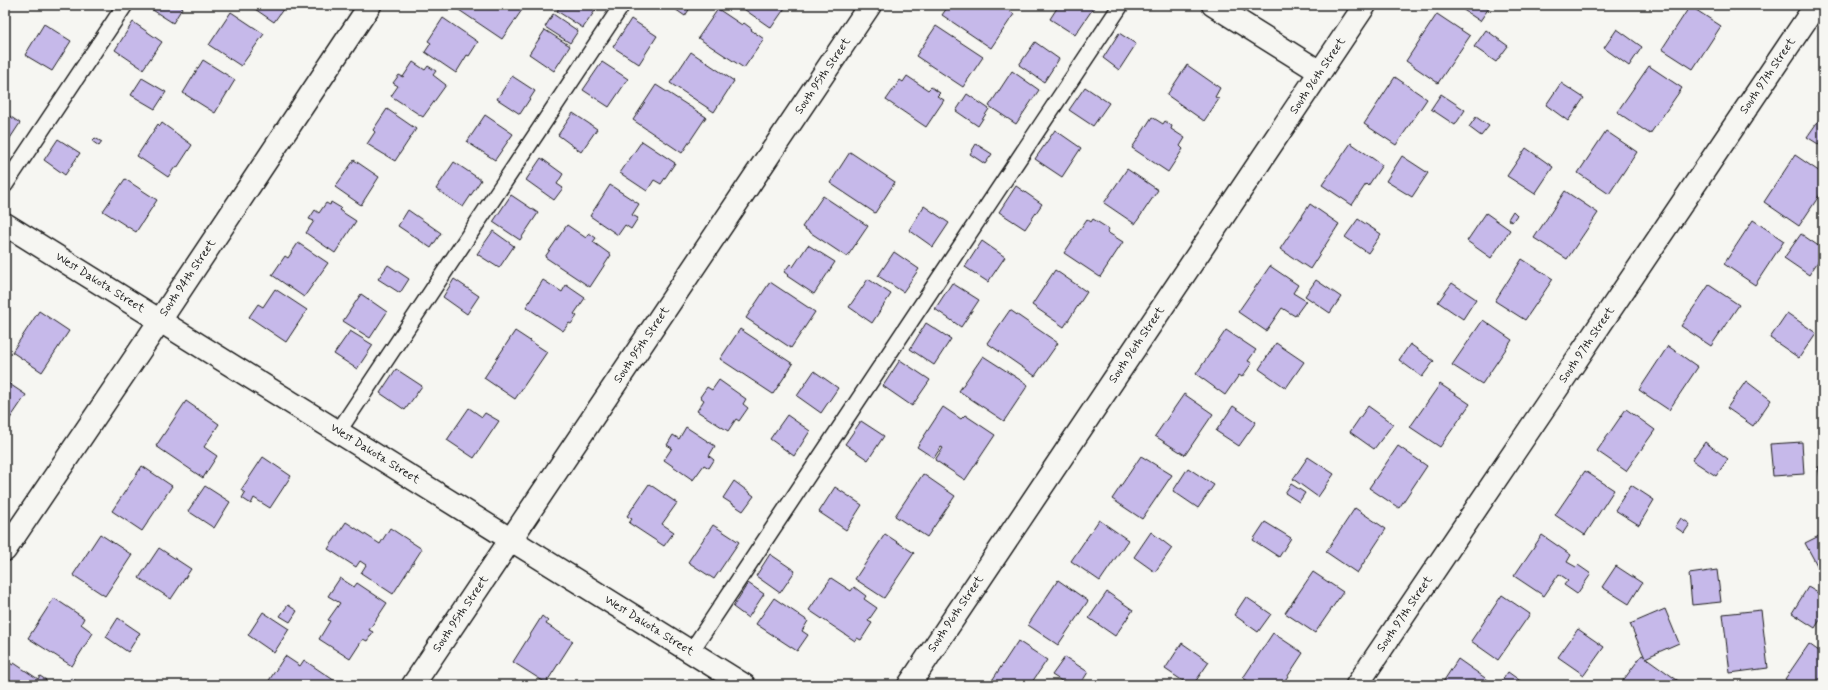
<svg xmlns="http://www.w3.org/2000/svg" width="1828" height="690" viewBox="0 0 1828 690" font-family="Mynerve,sans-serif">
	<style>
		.building { fill: #c6b9ea; stroke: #1c1c1c }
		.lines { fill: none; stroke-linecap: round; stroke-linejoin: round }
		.lane-casing { stroke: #1c1c1c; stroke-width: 18 }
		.street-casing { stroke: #1c1c1c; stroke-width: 25 }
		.lane { stroke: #f6f6f2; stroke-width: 15 }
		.street { stroke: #f6f6f2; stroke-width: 22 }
		.labels { text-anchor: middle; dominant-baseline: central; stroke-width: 3.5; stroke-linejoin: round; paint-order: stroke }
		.street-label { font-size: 12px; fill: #1c1c1c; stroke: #f6f6f2 }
	</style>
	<rect width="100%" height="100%" fill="#f6f6f2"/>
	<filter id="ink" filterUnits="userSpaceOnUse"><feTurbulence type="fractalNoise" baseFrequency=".025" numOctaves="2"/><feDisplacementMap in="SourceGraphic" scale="8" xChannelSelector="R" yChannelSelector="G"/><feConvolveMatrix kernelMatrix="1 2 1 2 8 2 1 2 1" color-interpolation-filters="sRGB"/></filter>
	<g filter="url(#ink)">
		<g class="building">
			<path d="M5,5H10L5,12Z"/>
			<path d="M149,5H184L173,23L148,7Z"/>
			<path d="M249,5H286L274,22Z"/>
			<path d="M459,5H521L524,7L502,39L456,8Z"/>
			<path d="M561,5H599L583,28L557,11Z"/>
			<path d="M669,5H692L685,16Z"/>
			<path d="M738,5H787L771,28Z"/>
			<path d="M949,5H1000L1014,14L991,48L942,15Z"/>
			<path d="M1059,5H1090L1094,7L1075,35L1050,19Z"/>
			<path d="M1456,5H1491L1480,21Z"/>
			<path d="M1529,5H1540L1537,10Z"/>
			<path d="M1726,5H1737L1734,10Z"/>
			<path d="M1690,6L1721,26L1693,69L1662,49Z"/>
			<path d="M718,9L742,25L744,23L752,29L751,30L764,39L744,68L698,38Z"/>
			<path d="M231,12L264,34L241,66L209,45Z"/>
			<path d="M553,14L578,31L570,43L545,27Z"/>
			<path d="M1437,14L1470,36L1438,83L1406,61Z"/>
			<path d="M443,18L478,42L469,56L467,55L456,73L425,52L431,43L428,41Z"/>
			<path d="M631,19L657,36L639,64L613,47Z"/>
			<path d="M133,22L162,42L143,69L115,50Z"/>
			<path d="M44,24L71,41L52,71L25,55Z"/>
			<path d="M936,26L983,57L963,87L916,56Z"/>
			<path d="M1617,29L1642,47L1629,66L1604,48Z"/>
			<path d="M545,30L570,46L554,71L529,54Z"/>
			<path d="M1486,30L1508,46L1496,62L1474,47Z"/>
			<path d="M1119,33L1136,44L1119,70L1103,58Z"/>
			<path d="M1035,42L1059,59L1044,82L1019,65Z"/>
			<path d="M691,52L734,81L714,112L670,83Z"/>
			<path d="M203,60L235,80L215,113L183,93Z"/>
			<path d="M413,62L425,70L428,66L436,71L433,75L446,85L423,117L391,96L398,86L393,83L399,75L403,77Z"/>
			<path d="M602,62L628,79L609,107L583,90Z"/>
			<path d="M1187,65L1220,88L1215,97L1219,99L1204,121L1167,95Z"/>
			<path d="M1649,66L1682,88L1650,134L1617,112Z"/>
			<path d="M1012,71L1039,90L1016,124L989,106Z"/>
			<path d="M512,76L535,91L520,114L497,99Z"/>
			<path d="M907,76L928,90L931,87L940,93L937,96L944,100L926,127L886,100L900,80L903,82Z"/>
			<path d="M1395,77L1427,99L1396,145L1364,124Z"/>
			<path d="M142,78L166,92L155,109L131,95Z"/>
			<path d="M1561,83L1584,98L1568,121L1546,105Z"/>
			<path d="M656,85L706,117L682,153L633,120Z"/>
			<path d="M1085,87L1109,103L1093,126L1069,110Z"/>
			<path d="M967,94L989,109L978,126L956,111Z"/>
			<path d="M1441,94L1465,110L1455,125L1431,109Z"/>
			<path d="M387,109L416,129L395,161L367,144L375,132L373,130Z"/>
			<path d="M5,113L20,123L5,146Z"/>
			<path d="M573,113L597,129L581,152L558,135Z"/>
			<path d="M1823,114V147L1807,137Z"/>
			<path d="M485,115L513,134L495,160L467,142Z"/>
			<path d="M1152,117L1163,124L1165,121L1172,126L1171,129L1185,138L1180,146L1183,149L1168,172L1132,148Z"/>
			<path d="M1476,117L1489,126L1481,136L1469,127Z"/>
			<path d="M162,123L192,145L177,168L175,167L168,177L137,156L158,124L160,126Z"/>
			<path d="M1055,130L1081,148L1062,177L1035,159Z"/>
			<path d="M1606,131L1637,152L1609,194L1578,173Z"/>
			<path d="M95,138L102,142L99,146L92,141Z"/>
			<path d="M58,139L80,153L65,175L44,160Z"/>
			<path d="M642,141L675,163L661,184L654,180L647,191L620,173Z"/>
			<path d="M1351,143L1382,165L1368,186L1366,184L1352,205L1322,185Z"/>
			<path d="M976,144L992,154L985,164L970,154Z"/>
			<path d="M1526,148L1553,167L1535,194L1507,176Z"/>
			<path d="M850,152L895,182L875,213L830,183Z"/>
			<path d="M1795,155L1823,174V190L1799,226L1764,202Z"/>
			<path d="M1402,156L1428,173L1412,197L1386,181Z"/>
			<path d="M541,158L563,174L557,184L563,188L554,200L526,180Z"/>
			<path d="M354,160L379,177L361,205L335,187Z"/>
			<path d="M454,162L481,180L463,207L436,189Z"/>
			<path d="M1127,169L1158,190L1135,224L1104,203Z"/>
			<path d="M125,179L157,200L136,232L103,211Z"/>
			<path d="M610,185L639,204L632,215L638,218L631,229L625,225L618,235L590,216Z"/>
			<path d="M1016,186L1042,204L1025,229L999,212Z"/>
			<path d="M1565,191L1598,213L1567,259L1534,238Z"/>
			<path d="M511,195L538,213L520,240L493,222Z"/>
			<path d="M823,196L868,226L847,257L802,227Z"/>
			<path d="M331,202L341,208L339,210L356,221L335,253L306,233L314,221L309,219L315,210L319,213L326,203L330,205Z"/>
			<path d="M1310,204L1339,224L1310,269L1280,249Z"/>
			<path d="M924,206L949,223L933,247L909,230Z"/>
			<path d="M408,210L441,233L431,248L398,226Z"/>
			<path d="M1513,211L1517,215L1512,222L1508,219Z"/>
			<path d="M1486,213L1510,230L1491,258L1467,241Z"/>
			<path d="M1087,219L1091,222L1093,219L1109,229L1107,232L1123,242L1100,277L1064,253Z"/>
			<path d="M1358,219L1381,234L1368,253L1345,237Z"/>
			<path d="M1753,220L1784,241L1755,285L1724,264Z"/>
			<path d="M567,225L586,238L589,233L596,238L593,242L611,255L590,287L545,257Z"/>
			<path d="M493,231L514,246L499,268L477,254Z"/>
			<path d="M1801,234L1823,249V254L1809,275L1784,258Z"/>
			<path d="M982,241L1005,257L988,282L965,267Z"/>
			<path d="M298,243L328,263L304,297L272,275L285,256L288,258Z"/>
			<path d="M808,245L835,262L814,294L787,276L788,275L784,272L790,264L793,267Z"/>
			<path d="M894,252L919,269L903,292L878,276Z"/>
			<path d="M1522,259L1553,279L1525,320L1495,301Z"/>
			<path d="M388,265L409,279L400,293L378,279Z"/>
			<path d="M1270,266L1298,285L1293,293L1306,301L1295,316L1282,308L1266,331L1238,312Z"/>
			<path d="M1055,270L1087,292L1064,327L1032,305Z"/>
			<path d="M454,279L479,296L467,314L443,297Z"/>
			<path d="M868,279L891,294L872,323L849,307Z"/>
			<path d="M543,280L562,292L566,285L585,298L574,314L577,316L571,324L569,323L563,331L526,307Z"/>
			<path d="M1316,280L1341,297L1330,313L1305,296Z"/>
			<path d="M770,282L815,312L791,348L746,318Z"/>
			<path d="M952,283L979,300L961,327L935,309Z"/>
			<path d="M1452,283L1476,299L1463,319L1438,302Z"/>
			<path d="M1709,285L1739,305L1711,346L1681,326Z"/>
			<path d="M275,289L307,310L286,342L249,317L258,304L263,307Z"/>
			<path d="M361,294L387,312L370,338L343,321Z"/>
			<path d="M1010,310L1058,343L1035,376L987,343Z"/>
			<path d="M39,311L69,331L42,372L12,352Z"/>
			<path d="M1787,313L1816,333L1799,358L1770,338Z"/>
			<path d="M1483,320L1512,340L1482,384L1452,365Z"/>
			<path d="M926,323L951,339L934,365L910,349Z"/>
			<path d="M740,329L793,364L773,394L720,359Z"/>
			<path d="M1226,330L1256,350L1248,361L1252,363L1242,377L1239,375L1225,395L1196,374Z"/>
			<path d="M350,331L373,345L357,369L334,354Z"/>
			<path d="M515,331L547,352L515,399L484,378Z"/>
			<path d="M1276,343L1304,362L1286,388L1259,369Z"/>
			<path d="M1410,344L1434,361L1422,377L1399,360Z"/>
			<path d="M1668,346L1698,367L1669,410L1639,390Z"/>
			<path d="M983,356L1028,385L1004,421L959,391Z"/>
			<path d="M900,360L930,380L912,406L883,386Z"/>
			<path d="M396,369L422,386L405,410L380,393Z"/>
			<path d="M814,371L838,388L821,413L797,396Z"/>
			<path d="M719,380L746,399L743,404L748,408L739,421L736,419L728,431L697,411L704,400L700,397L707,387L712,390Z"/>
			<path d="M5,381L26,395L5,426Z"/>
			<path d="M1746,381L1771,400L1753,426L1727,408Z"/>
			<path d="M1440,384L1470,404L1440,447L1410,427Z"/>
			<path d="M1184,394L1213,414L1185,455L1155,436Z"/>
			<path d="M186,401L219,424L204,447L217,456L203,478L156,446Z"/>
			<path d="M1233,406L1256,422L1239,446L1216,431Z"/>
			<path d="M1368,406L1393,424L1374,449L1350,432Z"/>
			<path d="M943,407L961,419L965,415L995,435L965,480L935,460L943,448L941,447L934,458L917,447Z"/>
			<path d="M469,408L482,417L485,413L499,421L474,458L447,440Z"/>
			<path d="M1626,409L1655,430L1626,471L1597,451Z"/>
			<path d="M787,415L810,431L794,456L770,439Z"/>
			<path d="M861,421L884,436L868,460L845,444Z"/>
			<path d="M686,427L715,446L709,456L714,460L709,468L704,465L693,480L664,460L672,448L667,445L673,435L679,439Z"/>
			<path d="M1705,442L1728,459L1716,476L1692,460Z"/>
			<path d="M1802,442L1804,474L1773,476L1770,444Z"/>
			<path d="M1398,446L1427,466L1399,508L1369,488Z"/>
			<path d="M1141,456L1172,475L1142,519L1112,499Z"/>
			<path d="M263,457L291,476L270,508L254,498L251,504L242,498L245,493L241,490Z"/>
			<path d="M1308,457L1334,474L1318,497L1293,479Z"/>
			<path d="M142,466L172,486L142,531L112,511Z"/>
			<path d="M1823,466V487L1818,467Z"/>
			<path d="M1188,468L1214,485L1198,508L1173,491Z"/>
			<path d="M1585,471L1614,490L1585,535L1555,515Z"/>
			<path d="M923,474L955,496L927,537L895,516Z"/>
			<path d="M734,481L754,496L743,511L723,498Z"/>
			<path d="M649,484L677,503L662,524L674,532L664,546L629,523L632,519L627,516Z"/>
			<path d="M1291,484L1305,493L1299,502L1285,493Z"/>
			<path d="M1631,485L1654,500L1639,525L1615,510Z"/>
			<path d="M205,486L230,502L214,528L188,511Z"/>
			<path d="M835,487L862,505L846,530L819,512Z"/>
			<path d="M1355,508L1386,529L1357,573L1326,552Z"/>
			<path d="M1681,518L1690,524L1684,533L1675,527Z"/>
			<path d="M1099,520L1128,540L1100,581L1071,561Z"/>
			<path d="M346,522L380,544L390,528L422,549L393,594L361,573L366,565L360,561L356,567L328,549Z"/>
			<path d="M1265,522L1291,538L1279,557L1253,540Z"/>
			<path d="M713,525L739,542L714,579L688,562Z"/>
			<path d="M1151,532L1172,548L1155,572L1134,557Z"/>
			<path d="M100,534L132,555L105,596L73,575Z"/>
			<path d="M885,534L914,553L884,598L855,579Z"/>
			<path d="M1823,534V566L1819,569L1805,543Z"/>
			<path d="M1542,535L1571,555L1567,562L1576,567L1578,565L1591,574L1577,594L1564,585L1568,580L1559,574L1544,596L1514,576Z"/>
			<path d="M159,548L191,569L171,599L139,578Z"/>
			<path d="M770,554L795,571L780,593L756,576Z"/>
			<path d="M1616,566L1642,583L1629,604L1602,587Z"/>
			<path d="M1717,570L1721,602L1692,605L1689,574Z"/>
			<path d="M1313,572L1343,592L1315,633L1285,613Z"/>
			<path d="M340,578L354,587L357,583L387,603L369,630L373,632L367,641L363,639L350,659L319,639L330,621L328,620L340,603L328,596Z"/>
			<path d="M831,578L851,591L854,587L866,596L864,599L877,608L868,621L872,623L861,640L857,638L855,641L809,610Z"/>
			<path d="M1058,580L1088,601L1058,645L1028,625Z"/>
			<path d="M748,583L764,594L748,618L733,607Z"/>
			<path d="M1808,587L1823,596V615L1815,628L1792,613Z"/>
			<path d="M1107,592L1133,610L1115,636L1089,618Z"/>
			<path d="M1502,595L1530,614L1498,660L1471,641Z"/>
			<path d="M1246,597L1271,614L1258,632L1234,615Z"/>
			<path d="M54,598L84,618L81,624L93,633L72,666L28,638Z"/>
			<path d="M774,598L808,621L802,631L808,635L797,651L756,624Z"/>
			<path d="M288,605L297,611L290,622L280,616Z"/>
			<path d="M1665,609L1679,643L1645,658L1630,624Z"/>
			<path d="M1761,610L1768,668L1730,673L1723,614Z"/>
			<path d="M263,612L289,629L274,653L248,635Z"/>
			<path d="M542,616L548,621L546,624L573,641L546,683L513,662Z"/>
			<path d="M118,618L140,633L128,652L106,637Z"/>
			<path d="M1578,629L1604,647L1584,675L1558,657Z"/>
			<path d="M1273,633L1303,653L1282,685H1254L1243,678Z"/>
			<path d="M1018,641L1047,660L1030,685H989Z"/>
			<path d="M1182,643L1209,662L1193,685H1189L1165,669Z"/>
			<path d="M1809,644L1823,654V685H1793L1785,679Z"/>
			<path d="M1642,655L1645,657L1684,685H1626L1622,682Z"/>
			<path d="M285,656L300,666L304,660L335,681L332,685H266Z"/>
			<path d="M1065,657L1088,672L1080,685H1068L1052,675Z"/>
			<path d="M1458,659L1488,680L1485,685H1441Z"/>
			<path d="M8,662L13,665L14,663L38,679L40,676L46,680L44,683L46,685H5V666Z"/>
			<path d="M1508,672L1526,685H1499Z"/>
			<path d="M71,678L82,685H66Z"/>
		</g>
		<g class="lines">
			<g class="lane-casing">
				<g id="lane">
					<path d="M5,185L125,5"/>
					<path d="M338,432L622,5"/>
					<path d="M690,653L1121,5"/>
				</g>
			</g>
			<g class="street-casing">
				<g id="street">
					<path d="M1213,5L1320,72"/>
					<path d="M5,224L744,685"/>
					<path d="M5,550L143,346L370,5"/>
					<path d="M413,685L870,5"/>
					<path d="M909,685L1365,5"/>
					<path d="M1357,685L1816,5"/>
				</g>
			</g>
			<use href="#lane" class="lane"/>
			<use href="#street" class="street"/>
		</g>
	</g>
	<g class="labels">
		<g class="street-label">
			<text transform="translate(823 76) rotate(-56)">South 95th Street</text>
			<text transform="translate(1318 76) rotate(-56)">South 96th Street</text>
			<text transform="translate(1768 76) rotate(-56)">South 97th Street</text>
			<text transform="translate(188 278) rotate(-56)">South 94th Street</text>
			<text transform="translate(100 283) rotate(32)">West Dakota Street</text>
			<text transform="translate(642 345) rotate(-56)">South 95th Street</text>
			<text transform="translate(1137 345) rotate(-56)">South 96th Street</text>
			<text transform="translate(1587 345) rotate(-56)">South 97th Street</text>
			<text transform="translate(375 454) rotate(32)">West Dakota Street</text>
			<text transform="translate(461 614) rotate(-56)">South 95th Street</text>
			<text transform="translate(956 614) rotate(-56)">South 96th Street</text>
			<text transform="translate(1405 614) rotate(-56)">South 97th Street</text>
			<text transform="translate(649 626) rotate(32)">West Dakota Street</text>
		</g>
	</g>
	<rect width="1828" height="690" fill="none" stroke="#f6f6f2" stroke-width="20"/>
	<rect x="10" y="10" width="1808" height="670" fill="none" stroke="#1c1c1c" stroke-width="1.5" filter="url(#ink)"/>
</svg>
